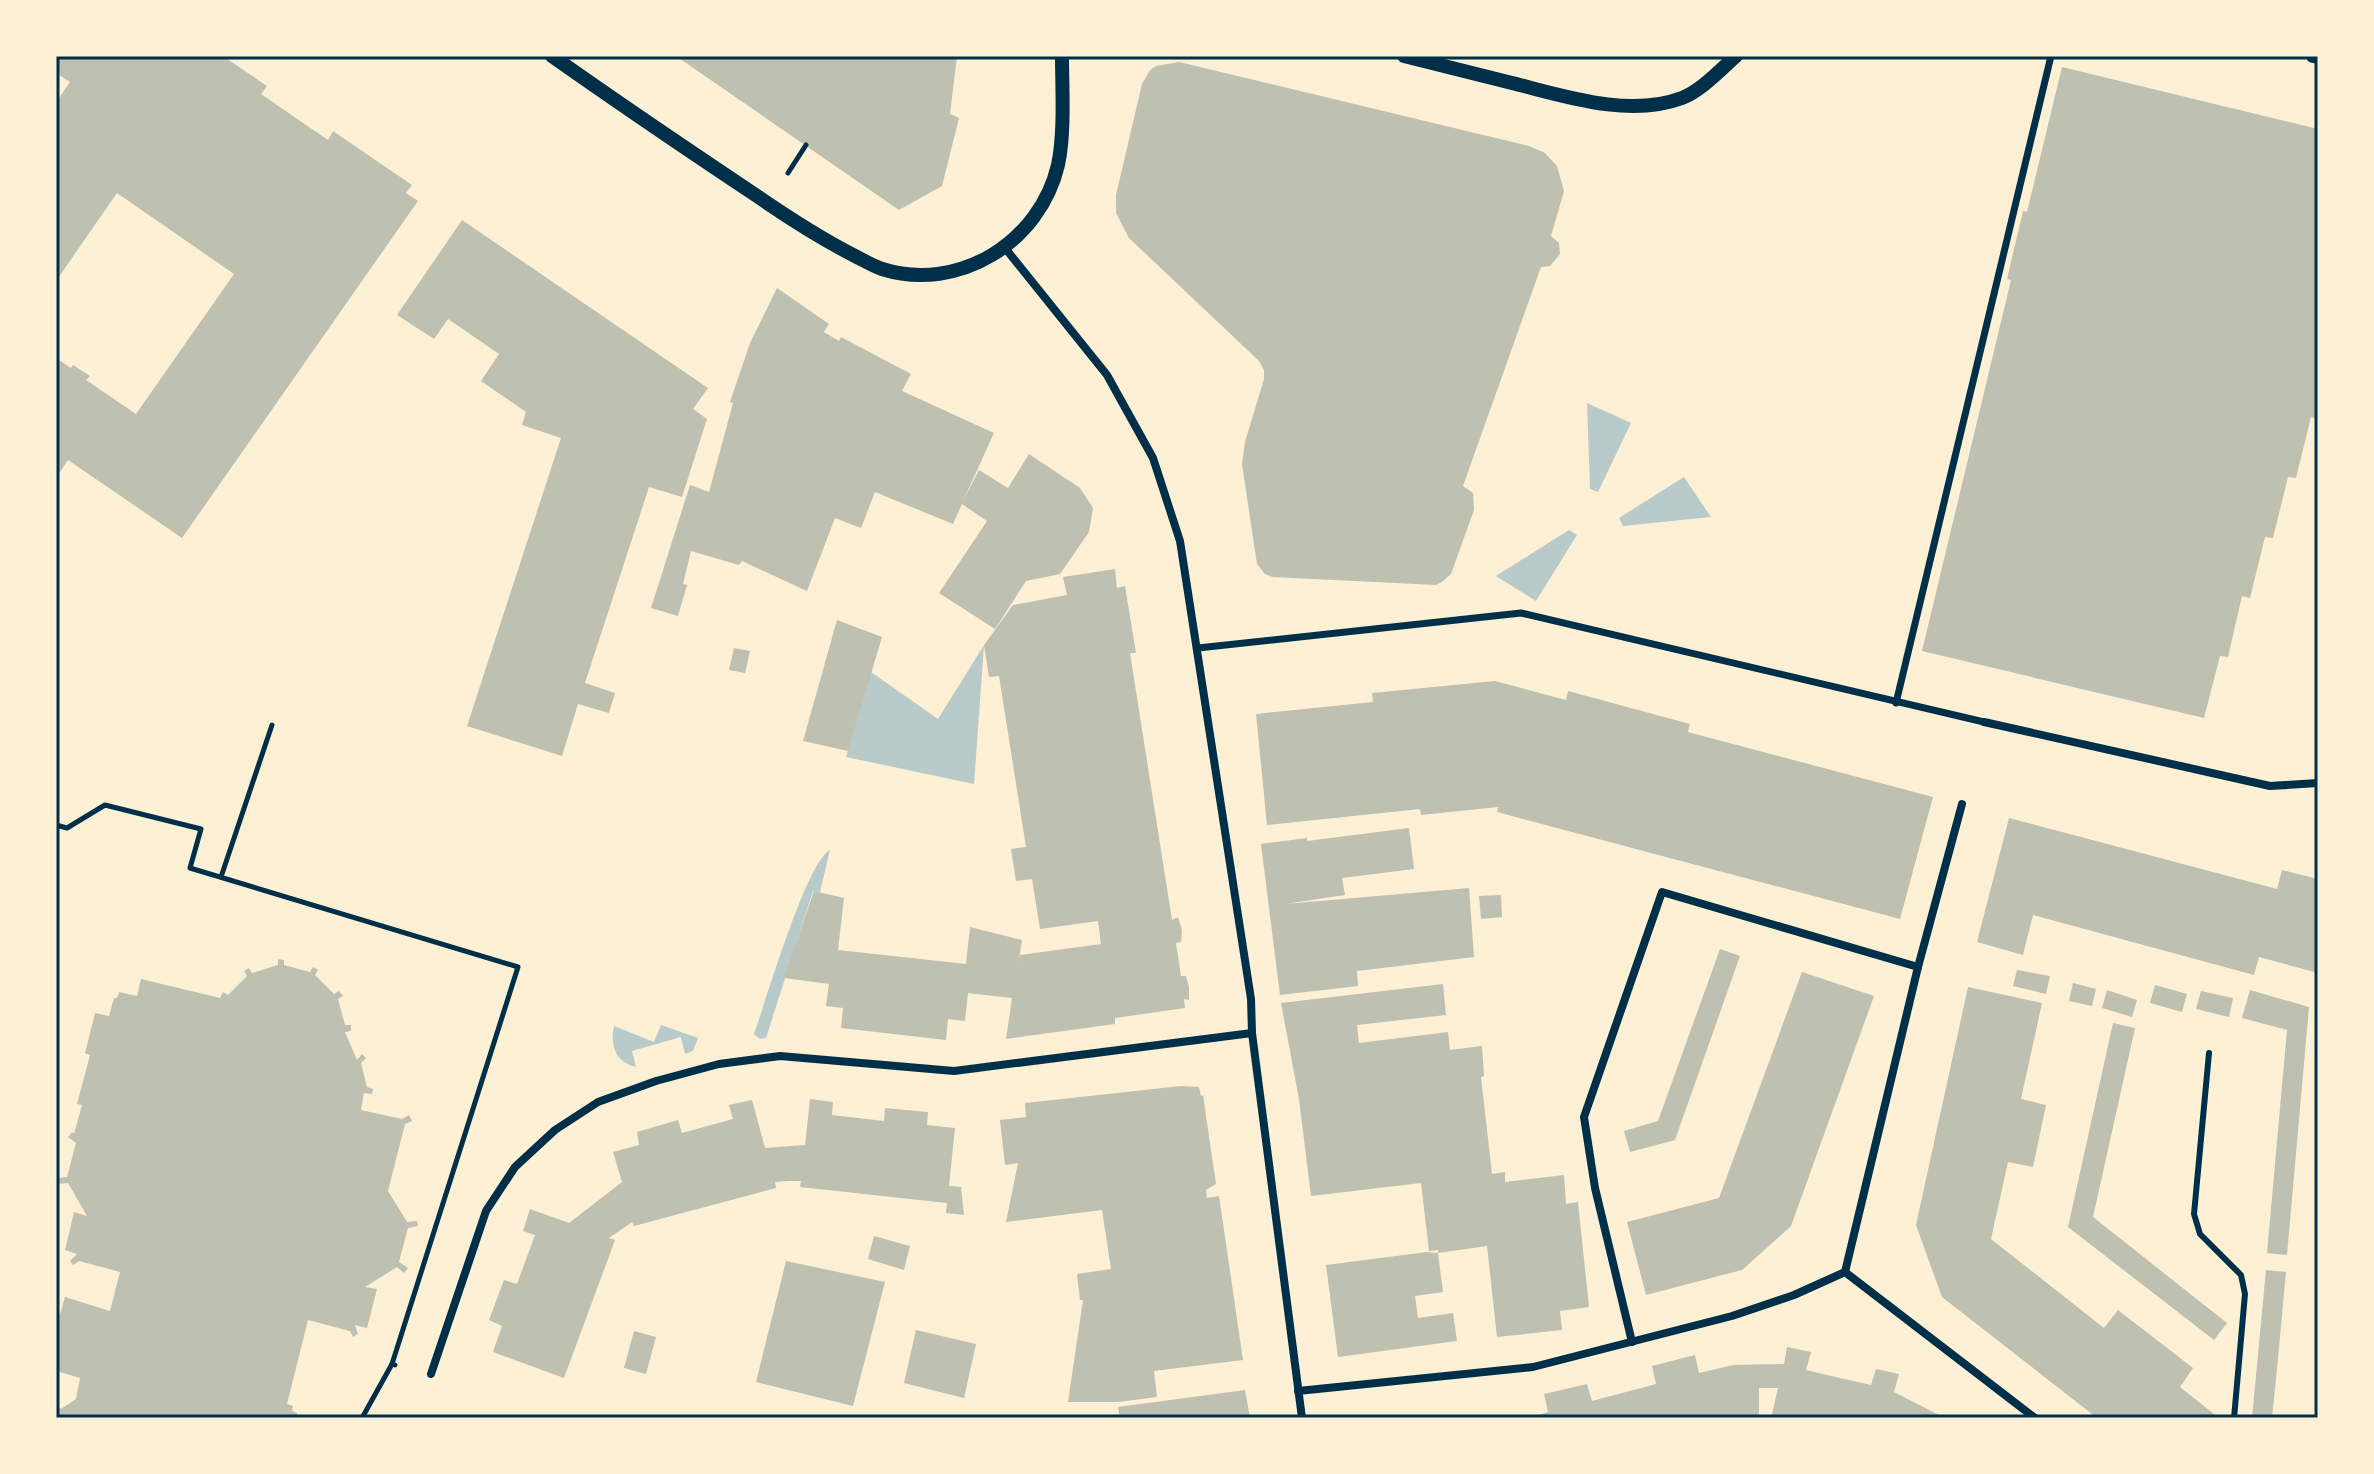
<svg xmlns="http://www.w3.org/2000/svg" width="2374" height="1474" viewBox="0 0 2374 1474" font-family="'Sofia Sans Condensed',sans-serif">
	<style>
		.green { fill: #b9caca }
		.building { fill: #bec0b2 }
		.lines { fill: none; stroke-linecap: round; stroke-linejoin: round }
		.path { stroke: #003049; stroke-width: 5 }
		.service { stroke: #003049; stroke-width: 6 }
		.pedestrian { stroke: #003049; stroke-width: 7 }
		.minor { stroke: #003049; stroke-width: 8 }
		.tertiary { stroke: #003049; stroke-width: 14 }
		.neatline { fill: none; stroke: #003049; stroke-width: 3 }
	</style>
	<rect width="100%" height="100%" fill="#fdf0d5"/>
	<g class="green">
		<path d="M1587,403L1631,423L1598,492L1590,489Z"/>
		<path d="M1684,477L1711,517L1623,526L1619,518Z"/>
		<path d="M1569,530L1577,535L1536,601L1496,576Z"/>
		<path d="M984,645L974,784L846,757L871,672L938,719Z"/>
		<path d="M830,850L820,892L813,891L766,1038L760,1039L754,1034C765,1004 807,860 830,850Z"/>
		<path d="M661,1025L698,1038L693,1051L685,1054L681,1037L632,1051L636,1067C615,1062 610,1045 614,1026L654,1042Z"/>
	</g>
	<g class="building">
		<path d="M56,56H223L267,86L261,94L328,140L333,131L412,185L406,193L418,201L182,538L68,460L56,478V358L71,368L73,365L90,376L86,380L136,414L234,274L117,193L56,281V96L59,98L70,82L56,73Z"/>
		<path d="M676,56H957L950,114L959,118L942,186L899,210Z"/>
		<path d="M1179,62L1529,146L1545,153L1557,166L1564,191L1551,236L1559,243L1560,254L1550,266L1541,267L1463,486L1473,493L1474,510L1451,574L1442,582L1436,585L1273,577L1265,574L1257,564L1242,464L1245,442L1264,379V370L1259,361L1129,238L1116,213V195L1142,84L1150,70L1156,66Z"/>
		<path d="M2062,67L2318,129V419L2311,417L2296,478L2288,477L2273,538L2265,537L2250,598L2242,596L2228,657L2220,656L2204,718L1922,651L2011,280L2007,279L2023,211L2027,212Z"/>
		<path d="M462,220L708,388L693,409L707,419L682,497L649,487L585,683L615,693L609,713L578,704L562,756L467,726L561,438L522,425L526,412L481,381L499,354L448,319L434,339L397,315Z"/>
		<path d="M777,288L829,324L824,332L839,341L841,337L911,374L902,391L994,433L963,501L979,470L1008,488L1029,454L1080,488L1093,508L1089,532L1060,574L1026,581L995,629L939,593L987,521L962,504L953,524L875,492L861,528L835,518L807,591L742,561L739,565L691,551L683,584L687,585L678,616L651,608L690,485L709,492L733,403L730,402L750,343Z"/>
		<path d="M1115,569L1117,588L1125,586L1136,653H1130L1172,920L1178,917L1182,930L1181,942L1176,943L1181,976H1186L1189,987V1000L1184,999L1185,1008L1115,1018V1024L1006,1039L1012,998L968,993L965,1021L948,1019L946,1040L841,1028L843,1008L826,1006L829,984L784,978L814,891L844,898L838,950L966,964L970,927L1022,940L1018,967L1020,955L1101,944L1098,921L1040,929L1032,879L1016,881L1011,849L1026,847L999,676L989,677L984,645L1013,605L1067,595L1063,577Z"/>
		<path d="M837,620L882,637L848,751L803,741Z"/>
		<path d="M734,648L750,651L745,673L729,670Z"/>
		<path d="M1495,681L1566,700L1568,691L1690,724L1688,732L1933,797L1900,919L1497,812L1498,807L1421,815L1420,809L1267,825L1256,714L1373,702L1372,693Z"/>
		<path d="M2009,818L2277,889L2282,870L2318,879V973L2259,957L2254,975L2033,915L2023,955L1977,942Z"/>
		<path d="M1409,828L1414,869L1342,878L1345,895L1285,904L1469,888L1474,957L1357,971L1358,986L1280,995L1261,844L1307,838V841Z"/>
		<path d="M1501,895L1502,917L1481,919L1479,896Z"/>
		<path d="M1720,949L1740,956L1675,1140L1630,1152L1624,1131L1658,1121Z"/>
		<path d="M278,959L284,960V965L310,972L313,967L318,970L315,975L334,994L339,991L343,996L338,999L345,1025H351V1031L345,1032L357,1060L362,1054L366,1058L361,1063L367,1087L373,1089L372,1094L364,1093L361,1110L402,1119L409,1115L412,1121L405,1124L388,1191L407,1222L417,1221L418,1226L408,1228L399,1262L408,1268L404,1273L397,1267L365,1287L377,1289L367,1328L355,1325L358,1334L353,1337L350,1331L308,1320L287,1404L293,1406L292,1411L297,1413L296,1418H56V1405L61,1409L76,1399L80,1378L56,1371V1328L65,1297L110,1311L120,1272L79,1261L73,1265L70,1261L77,1254L65,1250L74,1212L87,1216L68,1183L58,1184V1178L67,1177L76,1143L68,1137L72,1132L74,1134L82,1105L77,1104L90,1055L85,1053L95,1013L109,1016L114,998H117L119,992L137,996L141,979L220,998L223,992L228,995L247,976L244,971L249,968L252,973L278,965Z"/>
		<path d="M2017,970L2050,976L2046,994L2013,986Z"/>
		<path d="M1802,972L1874,996L1791,1226L1742,1270L1646,1295L1627,1222L1719,1198Z"/>
		<path d="M2073,983L2096,989L2092,1006L2069,1001Z"/>
		<path d="M1443,984L1446,1015L1357,1025L1359,1043L1448,1032L1450,1050L1482,1046L1484,1076L1481,1077L1492,1174L1505,1172V1182L1564,1175L1566,1204L1578,1202L1589,1307L1560,1311L1562,1330L1497,1337L1487,1246L1438,1253L1443,1292L1415,1296L1418,1318L1453,1313L1457,1341L1338,1357L1326,1265L1427,1252L1438,1253V1250L1429,1251L1421,1183L1311,1196L1299,1099L1281,1003Z"/>
		<path d="M2155,985L2187,994L2182,1012L2150,1003Z"/>
		<path d="M1968,987L2042,1003L2021,1099L2046,1105L2033,1167L2008,1162L1991,1239L2104,1328L2118,1310L2193,1368L2180,1387L2219,1418H2097L1942,1297L1916,1225Z"/>
		<path d="M2107,990L2137,1000L2132,1017L2102,1008Z"/>
		<path d="M2250,990L2309,1007L2287,1255L2267,1253L2287,1030L2242,1018Z"/>
		<path d="M2201,991L2233,998L2229,1017L2196,1009Z"/>
		<path d="M2113,1023L2135,1028L2093,1217L2227,1323L2214,1340L2068,1227Z"/>
		<path d="M1181,1086L1199,1087L1201,1096L1203,1095L1216,1184L1206,1190L1207,1198L1219,1196L1243,1360L1154,1371L1157,1397L1118,1402H1068L1083,1300H1080L1077,1274L1111,1269L1102,1210L1006,1222L1018,1163L1005,1165L1000,1120L1026,1117L1025,1103Z"/>
		<path d="M810,1099L833,1102L832,1115L884,1121L885,1108L928,1112L927,1125L955,1128L949,1186L961,1187L964,1215L946,1213L947,1203L800,1187L801,1181H788L775,1182L776,1188L634,1226L632,1222L609,1238L615,1240L564,1378L493,1352L502,1326L489,1320L504,1280L517,1284L535,1235L523,1231L530,1209L569,1223L622,1182L613,1152L639,1145L637,1132L678,1120L682,1133L733,1119L729,1105L752,1100L765,1148L805,1145Z"/>
		<path d="M874,1236L910,1246L904,1270L868,1259Z"/>
		<path d="M786,1261L885,1282L853,1406L756,1382Z"/>
		<path d="M2266,1270L2286,1272L2277,1369L2272,1418H2252Z"/>
		<path d="M916,1330L976,1344L964,1398L904,1383Z"/>
		<path d="M634,1331L656,1337L646,1374L624,1368Z"/>
		<path d="M1787,1347L1811,1352L1806,1370L1840,1378L1871,1385L1876,1369L1899,1374L1894,1392L1945,1418H1771L1778,1388H1759V1418H1528L1548,1412L1544,1394L1587,1384L1592,1401L1656,1384L1652,1366L1695,1355L1699,1373L1733,1365L1784,1364Z"/>
		<path d="M1245,1390L1250,1418H1120L1118,1407Z"/>
	</g>
	<g class="lines">
		<g class="path">
			<path d="M788,173L806,145"/>
			<path d="M56,825L67,828L105,805L201,829L190,868L518,967L392,1364"/>
			<path d="M221,877L272,725"/>
			<path d="M362,1418L392,1364L395,1365"/>
		</g>
		<path class="service" d="M2209,1053L2194,1214L2200,1234L2241,1275L2245,1294L2234,1418"/>
		<g class="pedestrian">
			<path d="M1198,648L1521,613L1984,722"/>
			<path d="M1896,703L2051,56"/>
		</g>
		<g class="minor">
			<path d="M1005,248L1107,375L1153,458L1180,541L1251,999L1252,1033L1302,1418"/>
			<path d="M1984,722L2270,786L2318,783"/>
			<path d="M1918,967L1962,804"/>
			<path d="M1632,1342L1595,1188L1584,1117L1662,892L1918,967L1845,1272"/>
			<path d="M431,1374L486,1211L515,1167L555,1130L598,1102L656,1081L719,1064L780,1056L954,1071L1252,1033"/>
			<path d="M1298,1391L1533,1367L1732,1316L1794,1295L1845,1272L2035,1418"/>
		</g>
		<g class="tertiary">
			<path d="M552,56C620,104 688,150 757,196C789,218 820,238 855,256C863,260 873,266 882,269C959,293 1040,242 1058,165C1065,132 1062,89 1062,56"/>
			<path d="M1404,56C1440,65 1476,74 1512,83C1564,96 1629,118 1682,98C1702,90 1720,70 1736,56"/>
			<path d="M2313,56L2318,57"/>
		</g>
	</g>
	<rect width="2374" height="1474" fill="none" stroke="#fdf0d5" stroke-width="116"/>
	<rect x="58" y="58" width="2258" height="1358" class="neatline"/>
</svg>
